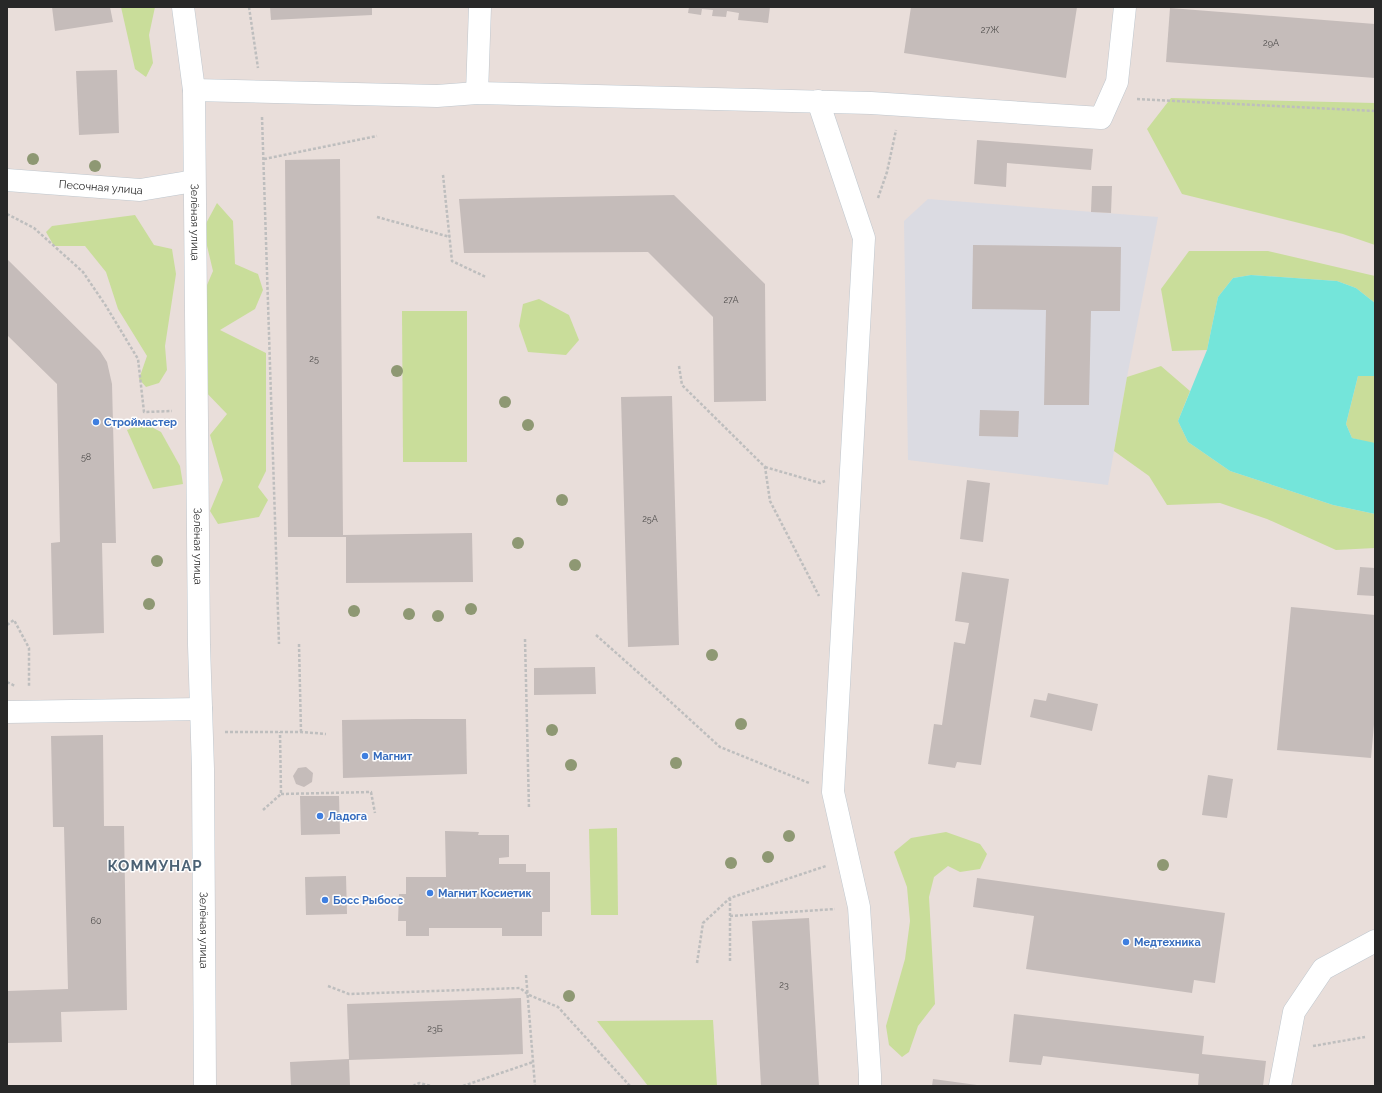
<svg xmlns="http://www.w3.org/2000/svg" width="1382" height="1093" viewBox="0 0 1382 1093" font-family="Raleway,sans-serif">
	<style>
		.industrial { fill: #dbdbe2 }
		.green { fill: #c9dd9a }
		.water { fill: #74e5da }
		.building { fill: #c5bcba }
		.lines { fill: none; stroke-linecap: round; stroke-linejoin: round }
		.minor-casing { stroke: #bfc7ce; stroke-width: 23 }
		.path { stroke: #bebebe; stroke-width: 2.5; stroke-dasharray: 3 2; stroke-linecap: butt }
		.minor { stroke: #fff; stroke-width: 22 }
		.tree { fill: #8e9873 }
		.shop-dot { fill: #3f7fe0; stroke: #fff; stroke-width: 1.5 }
		.labels { text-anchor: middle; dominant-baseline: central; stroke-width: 3; stroke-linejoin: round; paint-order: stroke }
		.number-label { font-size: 9px; fill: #4f4d4c }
		.street-label { font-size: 11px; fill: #282828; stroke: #fff }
		.shop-label { font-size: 11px; font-weight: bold; fill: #366cbe; stroke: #fff; text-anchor: start }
		.district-label { font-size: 15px; font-weight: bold; letter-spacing: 1px; fill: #4c6275; stroke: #fff }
	</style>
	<rect width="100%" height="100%" fill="#e9deda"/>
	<path class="industrial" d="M928,199L1158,217L1127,377L1108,485L908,460L904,221Z"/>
	<g class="green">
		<path d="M121,7H155L149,35L153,63L146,77L135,69Z"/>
		<path d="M1171,98L1375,103V245L1343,234L1182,194L1147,129Z"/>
		<path d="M217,203L233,221L235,264L258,274L263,290L255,309L220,330L266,353V471L258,487L268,500L259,517L218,524L210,511L223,480L210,435L227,414L200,386L204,292L213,271L203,229Z"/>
		<path d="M135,215L154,245L172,249L176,274L165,346L167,370L159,383L146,387L139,379L147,356L118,309L106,272L85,246H54L46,232L52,226Z"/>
		<path d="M1189,251H1268L1375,276V303L1356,288L1337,281L1251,275L1233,278L1218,297L1207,350L1172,351L1161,289Z"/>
		<path d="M539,299L569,315L579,340L566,355L528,352L519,326L523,304Z"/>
		<path d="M402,311H467V462H403Z"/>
		<path d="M1161,366L1190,391L1178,421L1188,442L1230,471L1333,505L1375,514V548L1336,550L1267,519L1220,503L1167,505L1149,476L1114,451L1127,377Z"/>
		<path d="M1358,376H1375V443L1374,444L1352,438L1346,424Z"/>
		<path d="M144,423L161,432L180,466L183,484L153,489L127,430Z"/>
		<path d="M617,828L618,915H591L589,829Z"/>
		<path d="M946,832L980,844L987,854L980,869L960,872L948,866L934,877L929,897L935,1004L918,1026L909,1052L902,1057L889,1045L886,1026L905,959L910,921L907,887L894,852L911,838Z"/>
		<path d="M713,1020L717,1086H648L597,1021Z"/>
	</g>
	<path class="water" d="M1251,275L1337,281L1356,288L1375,303V376H1358L1346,424L1352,438L1375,443V514L1333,505L1230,471L1188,442L1178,421L1207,350L1218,297L1233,278Z"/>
	<g class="building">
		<path d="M52,7H110L113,22L55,31Z"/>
		<path d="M270,7H372V15L271,20Z"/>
		<path d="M689,7H770L768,23L738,20L739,13L727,11L726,17L712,16L713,10L702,9L701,15L688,13Z"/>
		<path d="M911,7H1077L1066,78L904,53Z"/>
		<path d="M1170,8L1375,24V78L1166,62Z"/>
		<path d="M117,70L119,133L79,135L76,71Z"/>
		<path d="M977,140L1093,149L1091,170L1007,163L1006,187L974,184Z"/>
		<path d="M340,159L343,535L472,533L473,582L346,583V537H288L285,160Z"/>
		<path d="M1092,186H1112L1111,213L1091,212Z"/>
		<path d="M674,195L765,284L766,401L714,402L713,317L648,252L464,253L459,199Z"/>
		<path d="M973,245L1121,247L1120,311H1091L1089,405H1044L1046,310L972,309Z"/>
		<path d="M7,259L100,351L107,362L112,384L116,543H102L104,633L53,635L51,543L60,542L57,384L7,335Z"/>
		<path d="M672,396L679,645L628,647L621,397Z"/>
		<path d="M980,410L1019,411L1018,437L979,436Z"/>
		<path d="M967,480L990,483L983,542L960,539Z"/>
		<path d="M1360,567L1375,568V596L1357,595Z"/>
		<path d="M962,572L1009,579L981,765L957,762L955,768L928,764L934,724L942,725L954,642L965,644L969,623L955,621Z"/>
		<path d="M1291,607L1375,615V713L1371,758L1277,750Z"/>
		<path d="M595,667L596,694L534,695V668Z"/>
		<path d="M1048,693L1098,704L1092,731L1030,717L1034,699L1046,701Z"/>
		<path d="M416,719H466L467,774L343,778L342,720Z"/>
		<path d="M103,735L104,826H124L127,1010L61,1012L62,1042L7,1043V991L68,989L64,827H53L51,736Z"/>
		<path d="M306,767L313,773L312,782L304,787L296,784L293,776L298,768Z"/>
		<path d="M1208,775L1233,779L1227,818L1202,815Z"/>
		<path d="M300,796H339L340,834L301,835Z"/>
		<path d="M445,831L479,832L478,835H509V857L499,858V864H526V872H550V912H542V936H502V928H429V936H406V921H398L399,894H406V877H446Z"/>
		<path d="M346,876L347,914L306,915L305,877Z"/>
		<path d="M977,878L1225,913L1215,983L1194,980L1192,993L1026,969L1034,916L973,907Z"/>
		<path d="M809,918L819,1086H761L752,921Z"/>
		<path d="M521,998L523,1054L349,1060L350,1086H291L290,1062L349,1059L347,1004Z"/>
		<path d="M1014,1014L1204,1036L1202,1054L1266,1061L1263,1086H1198L1199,1074L1043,1056L1041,1065L1009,1062Z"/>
		<path d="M933,1079L977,1085V1086H932Z"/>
	</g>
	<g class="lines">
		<g class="minor-casing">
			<g id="minor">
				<path id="s1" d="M183,7L194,90L199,645L203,769L205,1086"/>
				<path d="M194,90L437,96L477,93L871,103L1101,118L1117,82L1125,7"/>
				<path d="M477,93L480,7"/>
				<path d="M818,101L864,238L833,792L859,907L870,1075V1086"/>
				<path id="s2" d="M7,180L140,190L194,181"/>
				<path d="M7,712L201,709"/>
				<path d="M1280,1086L1294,1012L1323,969L1375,941"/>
			</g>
		</g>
		<g class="path">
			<path d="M249,7L258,68"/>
			<path d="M1137,99L1375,111"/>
			<path d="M262,117L279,644"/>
			<path d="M264,159L377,136"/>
			<path d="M443,175L452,261L486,277"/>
			<path d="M878,198L887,172L896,130"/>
			<path d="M7,214L34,228L83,272L106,306L138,359L144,412L172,411"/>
			<path d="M377,217L450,237"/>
			<path d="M679,366L682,385L765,467L770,501L819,596"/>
			<path d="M765,467L820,483L825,481"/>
			<path d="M7,625L14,620L29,648V687"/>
			<path d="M596,635L650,683L720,747L809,783"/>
			<path d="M525,639L529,809"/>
			<path d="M299,644L301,732"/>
			<path d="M7,682L15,686"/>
			<path d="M225,732H301L326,734"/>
			<path d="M281,794L371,792L375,813"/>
			<path d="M263,810L281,794L280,732"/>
			<path d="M730,898V962"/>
			<path d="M730,916L835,909"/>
			<path d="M697,963L703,923L730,898L826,866"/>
			<path d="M526,975L535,1086"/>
			<path d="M328,986L349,994L520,988L529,995L558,1007L630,1086"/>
			<path d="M1313,1046L1365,1037"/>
			<path d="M413,1086L419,1083L431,1086"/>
			<path d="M463,1086L533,1062"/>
		</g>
		<use href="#minor" class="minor"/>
	</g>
	<g class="tree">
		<circle cx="33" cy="159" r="6"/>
		<circle cx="95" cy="166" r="6"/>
		<circle cx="397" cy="371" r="6"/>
		<circle cx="505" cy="402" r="6"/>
		<circle cx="528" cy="425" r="6"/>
		<circle cx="562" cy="500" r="6"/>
		<circle cx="518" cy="543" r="6"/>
		<circle cx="157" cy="561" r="6"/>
		<circle cx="575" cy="565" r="6"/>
		<circle cx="149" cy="604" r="6"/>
		<circle cx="471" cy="609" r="6"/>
		<circle cx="354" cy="611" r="6"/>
		<circle cx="409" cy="614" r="6"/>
		<circle cx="438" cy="616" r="6"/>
		<circle cx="712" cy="655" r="6"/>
		<circle cx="741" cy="724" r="6"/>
		<circle cx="552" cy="730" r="6"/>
		<circle cx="676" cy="763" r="6"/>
		<circle cx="571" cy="765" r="6"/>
		<circle cx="789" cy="836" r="6"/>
		<circle cx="768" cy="857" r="6"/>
		<circle cx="731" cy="863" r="6"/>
		<circle cx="1163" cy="865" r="6"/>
		<circle cx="569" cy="996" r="6"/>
	</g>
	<g class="shop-dot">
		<circle cx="96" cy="422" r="4"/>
		<circle cx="365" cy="756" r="4"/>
		<circle cx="320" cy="816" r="4"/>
		<circle cx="430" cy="893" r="4"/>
		<circle cx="325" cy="900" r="4"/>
		<circle cx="1126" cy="942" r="4"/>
	</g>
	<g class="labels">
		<g class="number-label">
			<text x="990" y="30">27Ж</text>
			<text x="1271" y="43">29А</text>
			<text x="731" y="300">27А</text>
			<text x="314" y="359">25</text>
			<text x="86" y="457">58</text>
			<text x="650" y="519">25А</text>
			<text x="96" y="921">60</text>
			<text x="784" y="985">23</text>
			<text x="435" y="1029">23Б</text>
		</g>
		<g class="street-label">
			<text stroke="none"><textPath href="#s2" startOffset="94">Песочная улица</textPath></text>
			<text stroke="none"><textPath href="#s1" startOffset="216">Зелёная улица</textPath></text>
			<text stroke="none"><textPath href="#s1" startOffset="540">Зелёная улица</textPath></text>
			<text stroke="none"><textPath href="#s1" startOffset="924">Зелёная улица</textPath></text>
		</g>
		<g class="shop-label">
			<text x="104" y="422">Строймастер</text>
			<text x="373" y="756">Магнит</text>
			<text x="328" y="816">Ладога</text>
			<text x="438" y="893">Магнит Косиетик</text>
			<text x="333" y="900">Босс Рыбосс</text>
			<text x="1134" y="942">Медтехника</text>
		</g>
		<g class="district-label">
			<text x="155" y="866">КОММУНАР</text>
		</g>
	</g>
	<rect width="1382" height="1093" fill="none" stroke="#282828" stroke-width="16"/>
</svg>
